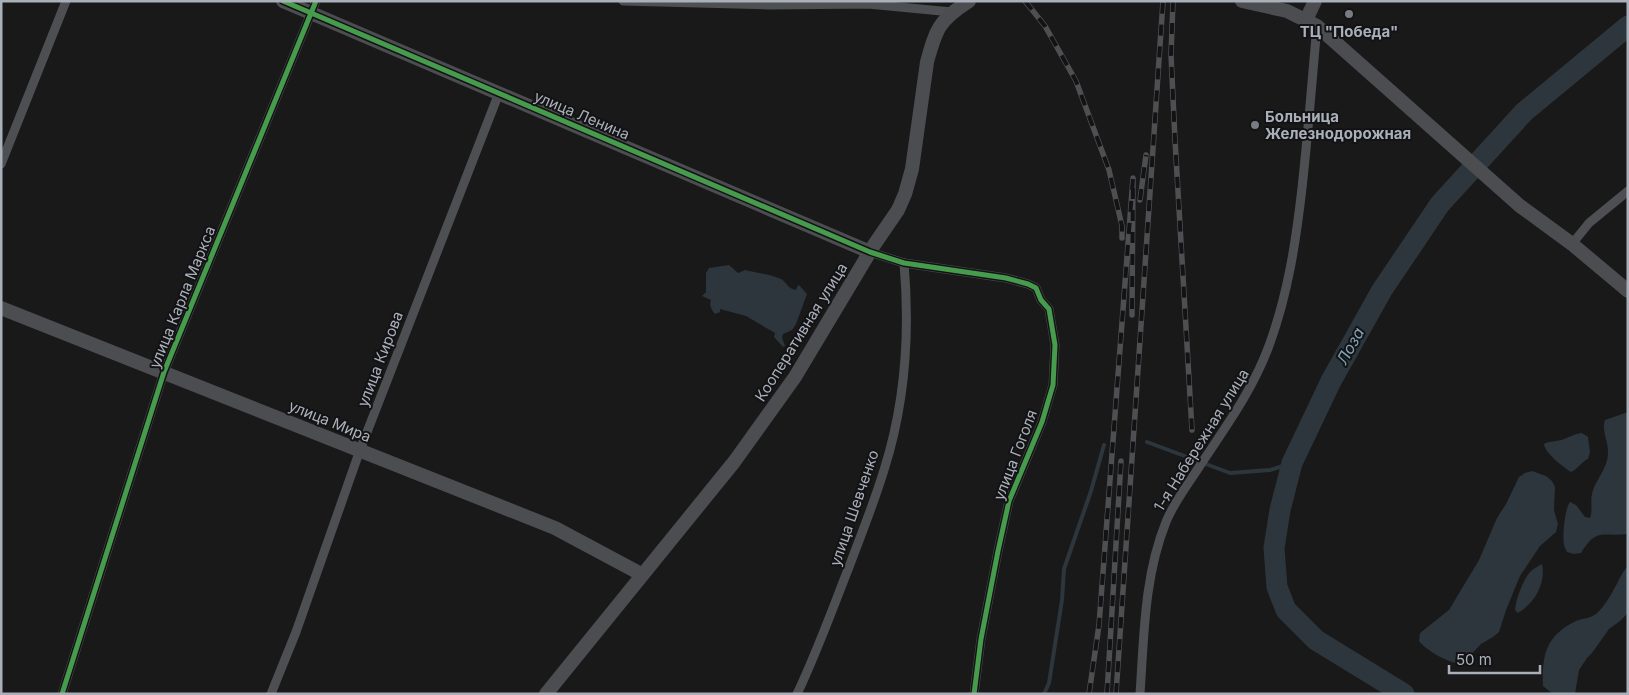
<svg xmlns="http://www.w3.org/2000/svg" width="1629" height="695" viewBox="0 0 1629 695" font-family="Inter,sans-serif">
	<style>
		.water { fill: #2c363c }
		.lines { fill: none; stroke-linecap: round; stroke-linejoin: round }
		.stream { stroke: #2c363c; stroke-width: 4 }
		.river { stroke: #2c363c; stroke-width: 21 }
		.street { stroke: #4d4f52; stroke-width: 9 }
		.secondary { stroke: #4c4d51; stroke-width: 14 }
		.rail-casing { stroke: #4d4f51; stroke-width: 5.5 }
		.rail { stroke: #131315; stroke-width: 4; stroke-dasharray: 11; stroke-linecap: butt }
		.cycleway-casing { stroke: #131315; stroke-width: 8 }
		.cycleway { stroke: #469c4c; stroke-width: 5 }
		.poi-dot { fill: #777b82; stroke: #131315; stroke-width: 2 }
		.labels { text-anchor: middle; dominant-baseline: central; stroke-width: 4; stroke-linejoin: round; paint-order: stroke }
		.poi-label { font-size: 15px; font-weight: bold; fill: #aab0ba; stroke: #131315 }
		.street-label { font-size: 15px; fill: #aab0ba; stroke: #131315 }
		.water-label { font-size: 16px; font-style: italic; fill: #81a1b6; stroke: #131315 }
	</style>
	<rect width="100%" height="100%" fill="#191919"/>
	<g class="water">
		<path d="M729,265L738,273L745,270C756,273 770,274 781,279C788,283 786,288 796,290L797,287L799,285L807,294L796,324L792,330L783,334L782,338L785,346L783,347L774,337L775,333L746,316L720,309V312L715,314C711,309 709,306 711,300L702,296L706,292V273L709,268Z"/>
		<path d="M1628,412V534C1602,537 1597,527 1581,553L1574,554L1567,552C1567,551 1564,547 1564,545C1562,536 1565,508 1570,502L1576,505L1585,517L1590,518C1593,510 1590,502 1592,494C1595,480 1607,470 1608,454C1609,442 1601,431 1605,420Z"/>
		<path d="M1582,433L1588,437L1590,452L1588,459C1581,462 1578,469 1571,472C1563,467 1545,453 1544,444C1549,441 1554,442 1561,440C1568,438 1573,434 1582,433Z"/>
		<path d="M1532,471L1546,476L1552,481L1555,487L1554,510L1558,524L1556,532L1540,546L1520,576L1506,610L1499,632L1493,637L1481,644L1466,660L1460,664C1447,662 1427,651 1419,641L1420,633L1449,610L1479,560L1497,518L1506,504L1519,477L1525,473Z"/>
		<path d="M1542,564C1546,583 1535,603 1518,613L1515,610C1516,599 1523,579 1531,571C1534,568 1539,566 1542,564Z"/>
		<path d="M1628,566V613L1620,621L1609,629L1592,653L1587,658L1579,670L1575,694H1553L1543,686C1542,656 1545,637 1574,622C1581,618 1590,619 1596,614C1603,608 1610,597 1614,589C1619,581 1621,573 1628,566Z"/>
	</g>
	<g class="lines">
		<g class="stream">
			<path d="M1147,442L1230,473L1270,470L1292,463"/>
			<path d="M1044,694L1049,683L1062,600L1064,569L1091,491L1104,445"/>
		</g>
		<path class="river" d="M1404,694L1316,640L1286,610L1277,587L1274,548L1280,510L1292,463L1331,381L1382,290L1440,204L1524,112L1628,26"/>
		<g class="street">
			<path d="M623,1L769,5L868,4L952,12"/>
			<path d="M1,164L66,1"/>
			<path d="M1572,244L1589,223L1628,191"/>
			<path d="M870,252L904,263L1006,278L1028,284L1036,288L1041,300L1049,309L1055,345L1053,385L1042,422L1009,501L998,551L981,639L974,694"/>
			<path d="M62,694L164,372L316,1"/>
			<path d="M271,694L296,632L360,450L499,93"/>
			<path d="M797,694C817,652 832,610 849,567C861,535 874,503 884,470C905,404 910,332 904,263"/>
			<path d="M1140,694C1144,637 1144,576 1166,522C1174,502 1189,483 1201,464C1227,425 1254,388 1270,343C1288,293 1296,241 1302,188C1308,134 1312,80 1317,26"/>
		</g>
		<g class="secondary">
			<path d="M283,1L870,252"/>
			<path d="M1242,1L1287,11L1317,26L1520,206L1572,244L1628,291"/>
			<path d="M1306,20L1315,1"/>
			<path d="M1,308L555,528L641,574"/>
			<path d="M546,694L734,462L795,377L874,245L898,210L905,194L912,169L927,62C936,29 939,20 969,1"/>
		</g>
		<g class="rail-casing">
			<g id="rail">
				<path d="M1025,1L1045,26L1076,81L1109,170L1122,226V238"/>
				<path d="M1173,1L1171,55L1175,140L1192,430"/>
				<path d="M1140,200L1146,155"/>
				<path d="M1089,694L1099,625L1133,178L1132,315"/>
				<path d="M1107,694L1121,461"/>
				<path d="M1116,694L1163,1"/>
			</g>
		</g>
		<use href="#rail" class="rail"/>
		<g class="cycleway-casing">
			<g id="cycleway">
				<path d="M283,1L870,252L904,263L1006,278L1028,284L1036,288L1041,300L1049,309L1055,345L1053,385L1042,422L1009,501L998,551L981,639L974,694"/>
				<path d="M62,694L164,372L316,1"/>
			</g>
		</g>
		<use href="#cycleway" class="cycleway"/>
	</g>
	<g class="poi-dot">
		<circle cx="1349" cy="14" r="5"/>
		<circle cx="1255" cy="125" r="5"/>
	</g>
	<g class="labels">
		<g class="poi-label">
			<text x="1349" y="31">ТЦ "Победа"</text>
			<text x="1265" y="116" text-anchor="start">Больница<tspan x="1265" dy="17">Железнодорожная</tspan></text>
		</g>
		<g class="street-label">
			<text transform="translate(582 115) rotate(23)">улица Ленина</text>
			<text transform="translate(182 297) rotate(-68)">улица Карла Маркса</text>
			<text transform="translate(801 332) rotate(-58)">Кооперативная улица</text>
			<text transform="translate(380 359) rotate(-69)">улица Кирова</text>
			<text transform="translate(330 421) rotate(22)">улица Мира</text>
			<text transform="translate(1201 440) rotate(-58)">1-я Набережная улица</text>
			<text transform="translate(1015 455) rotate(-69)">улица Гоголя</text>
			<text transform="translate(854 508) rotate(-71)">улица Шевченко</text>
		</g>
		<g class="water-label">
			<text transform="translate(1350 346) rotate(-61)">Лоза</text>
		</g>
	</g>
	<rect width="1629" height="695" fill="none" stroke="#aab0ba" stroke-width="5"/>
	<path d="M1449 665v8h91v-8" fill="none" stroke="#aab0ba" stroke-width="2.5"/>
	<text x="1456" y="665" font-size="15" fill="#aab0ba" stroke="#131315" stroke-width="4" paint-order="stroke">50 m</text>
</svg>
